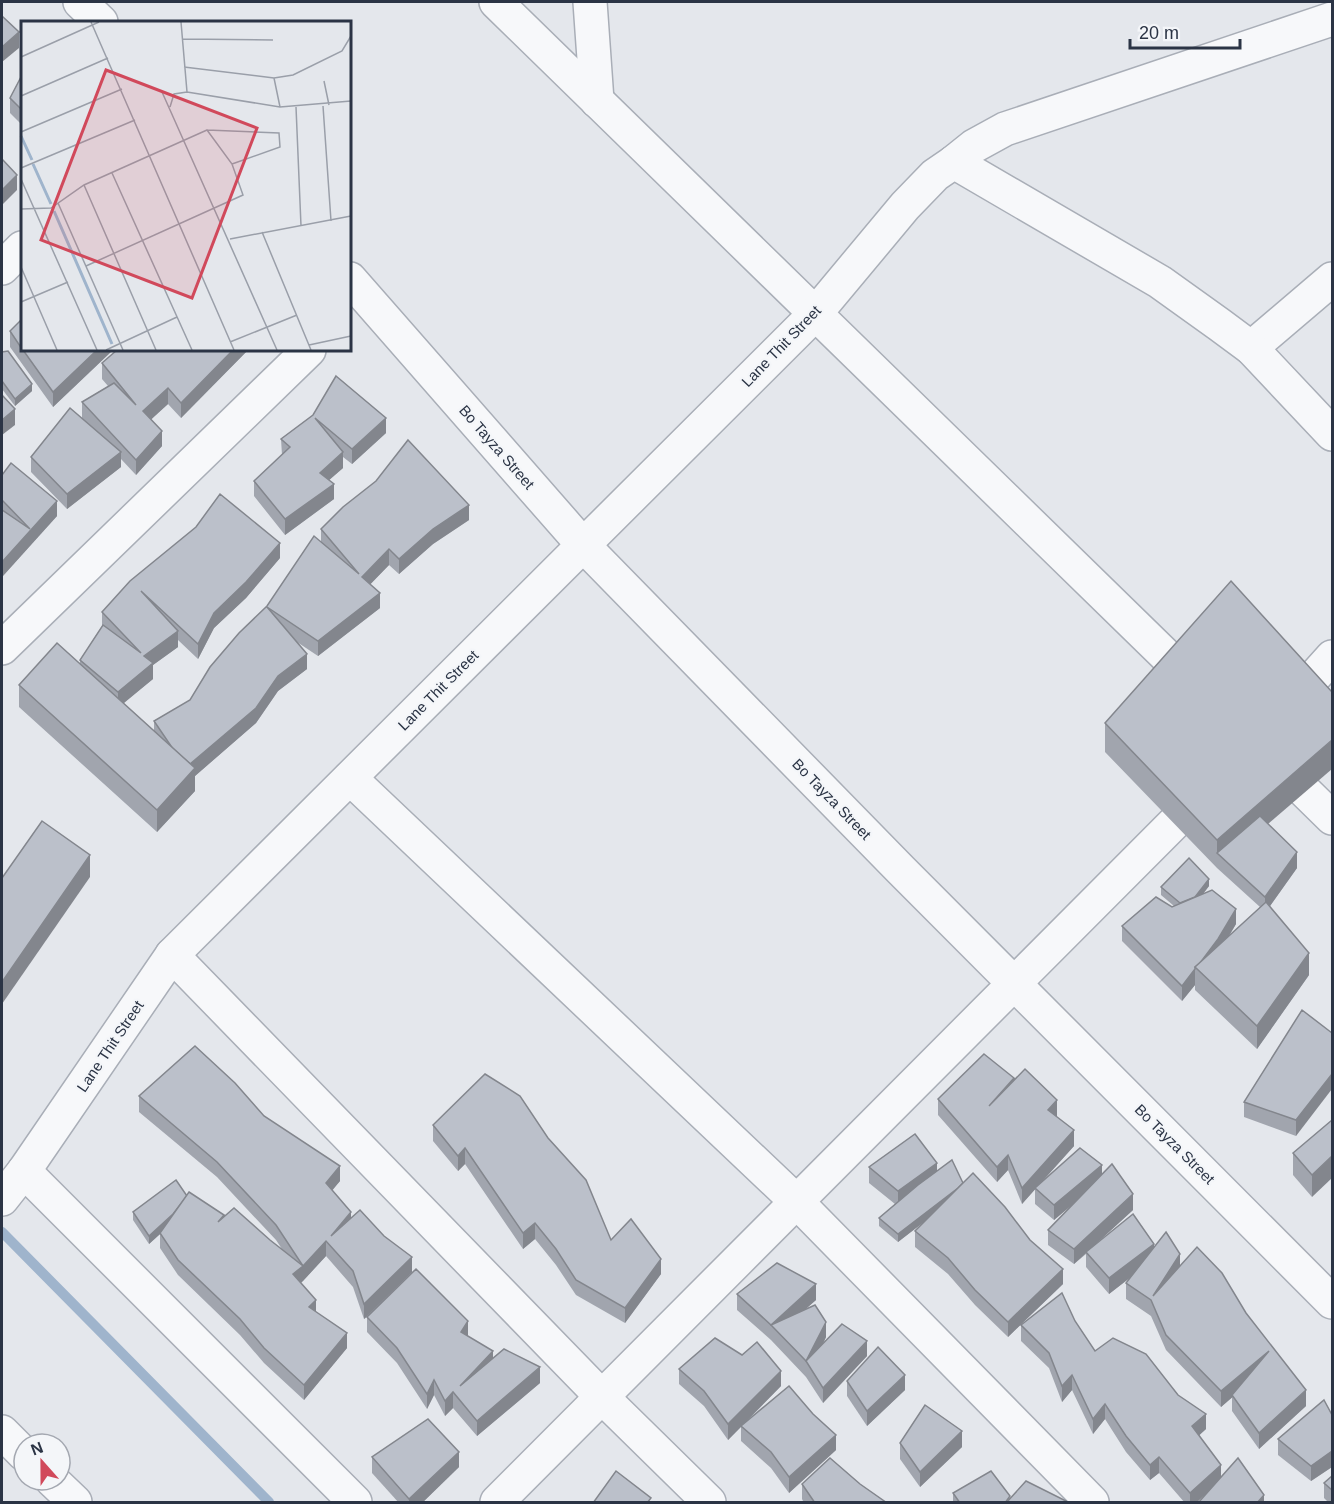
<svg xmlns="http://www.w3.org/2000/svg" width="1334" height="1504" viewBox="0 0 1334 1504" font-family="Helvetica,sans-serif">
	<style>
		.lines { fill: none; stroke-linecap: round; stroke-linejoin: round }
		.stream { stroke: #9fb4cc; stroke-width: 10 }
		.street-casing { stroke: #a9aeb7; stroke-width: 36 }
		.street { stroke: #f7f8fa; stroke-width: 33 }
		.wall { fill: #a1a5ae }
		.shaded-wall { fill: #83868d }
		.building { fill: #bbc0ca; stroke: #83868d; stroke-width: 1.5 }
		.labels { text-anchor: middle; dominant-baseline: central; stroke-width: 4.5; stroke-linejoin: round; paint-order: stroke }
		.street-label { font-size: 15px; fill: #2b3445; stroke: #f4f6f9 }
		.inset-river { fill: none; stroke: #9fb4cc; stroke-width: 3 }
		.inset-road { fill: none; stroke: #9a9fa9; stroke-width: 1.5 }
		.view { fill: #d1495b; fill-opacity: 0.15; stroke: #d1495b; stroke-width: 3 }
		.inset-edge { fill: none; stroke: #2b3445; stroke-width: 3 }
	</style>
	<rect width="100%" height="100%" fill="#e4e7ec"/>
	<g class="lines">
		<path class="stream" d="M2,1232L269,1502"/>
		<g class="street-casing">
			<g id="street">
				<path d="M80,2L101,22"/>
				<path d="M496,2L1197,686"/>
				<path d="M590,2L597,101"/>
				<path d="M954,162L974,146L1005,129L1332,19"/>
				<path d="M2,268L22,248"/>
				<path d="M350,279L583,545L901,870L1332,1302"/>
				<path d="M1251,348L1332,279"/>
				<path d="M2,648L309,350"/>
				<path d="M1287,707L1332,657"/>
				<path d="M1274,761L1332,818"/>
				<path d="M350,778L797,1202L1092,1502"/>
				<path d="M172,955L602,1397L709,1502"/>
				<path d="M24,1171L355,1502"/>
				<path d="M2,1199L24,1171L172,955L815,314L905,206L935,175L954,162L1160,282L1220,325L1251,348L1332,434"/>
				<path d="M2,1432L24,1454"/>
				<path d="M52,1480L75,1502"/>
				<path d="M497,1502L1206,791"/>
			</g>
		</g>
		<use href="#street" class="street"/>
	</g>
	<g class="wall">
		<path d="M22,75V125L10,113V98Z"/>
		<path d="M22,319V350H113L53,407L10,347V331Z"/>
		<path d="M248,350L181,418L168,404L151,419L162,446L136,475L121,459V467L67,509L31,472V457L86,422L82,418V402L108,386L102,379V363Z"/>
		<path d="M2,352L32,391L15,406L2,389Z"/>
		<path d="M313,415L386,433L352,464L343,457V468L329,480L334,499L285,535L254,496V481L282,455L281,439Z"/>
		<path d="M2,475L57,516L2,577Z"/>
		<path d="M469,520L433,544L399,574L389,565L370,584L380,608L318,656L297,642L307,669L278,691L256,723L195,776V791L157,832L19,707V685L80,664V660L102,626V612L280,558L246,598L214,628L198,659L178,640V647L153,665V679L123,703L154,731V721L190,700L321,542V529Z"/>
		<path d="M1105,723L1268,824L1297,868L1270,906L1309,975L1257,1049L1195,990V985L1182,1001L1122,941V926L1174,906L1161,895V887L1209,886L1203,894L1236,924L1229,936L1260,907L1217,868L1105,752Z"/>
		<path d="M1332,1033L1296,1136L1244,1117V1102Z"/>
		<path d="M1014,1081L1057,1116H1056L1074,1146L1037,1187L1102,1174L1133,1210L1097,1243L1154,1247L1180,1267L1246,1313L1306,1406L1259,1449L1232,1411V1397L1221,1407L1166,1350L1151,1316L1126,1299V1283L1131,1277L1109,1294L1086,1267V1254L1074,1264L1048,1245V1230L1075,1202L1054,1220L1035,1204V1189L1022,1204L1008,1170L997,1182L938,1115V1099Z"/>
		<path d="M139,1096L264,1116L340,1181L332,1190L351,1218L412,1272L468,1336L493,1359L540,1383L477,1436L453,1408L445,1416L434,1395L427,1409L397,1363L367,1332V1317L364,1319L353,1287L326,1256L301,1283L316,1312L347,1348L304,1400L264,1363L240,1335L178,1275L160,1248V1234L149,1244L133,1220V1212L187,1196L224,1217L270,1240L282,1249L276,1240L217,1177L139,1112Z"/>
		<path d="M1332,1120L1312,1197L1293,1175V1153Z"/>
		<path d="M433,1125L611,1240L661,1274L625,1323L576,1295L556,1265L535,1239L523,1249L465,1164L458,1171L433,1141Z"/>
		<path d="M869,1167L937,1171L963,1183L1063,1284L1008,1337L975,1305L948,1274L915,1247V1231L927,1219L898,1242L879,1226V1218L895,1204L869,1183Z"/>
		<path d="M737,1294L816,1300L805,1309L826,1337L823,1344L867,1356L823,1403L806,1377L771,1340L737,1310Z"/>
		<path d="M1075,1321L1095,1351L1206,1429L1199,1435L1221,1477L1264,1503L1207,1492L1196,1503H1185L1159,1473L1150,1480L1126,1452L1105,1419L1093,1434L1072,1390L1062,1402L1049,1368L1021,1341V1325Z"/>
		<path d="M679,1369L781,1386L747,1421L836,1450L789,1493L771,1468L741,1441V1427L728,1440L704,1406L679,1384Z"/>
		<path d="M847,1381L905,1390L867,1426L847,1396Z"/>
		<path d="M1332,1415V1467L1311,1481L1278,1455V1439Z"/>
		<path d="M900,1443L962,1447L920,1487L900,1459Z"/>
		<path d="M372,1457L459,1467L422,1503H399L372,1473Z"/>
		<path d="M1332,1476V1503H1329L1324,1498V1483Z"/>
		<path d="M802,1484H860L887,1503H804L802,1499Z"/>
		<path d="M953,1493L1010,1498L1066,1503H953Z"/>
	</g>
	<g class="shaded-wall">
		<path d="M19,32V48L2,62V47Z"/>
		<path d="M17,175V190L2,205V190Z"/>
		<path d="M97,350H113L53,407V392Z"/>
		<path d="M233,350H248L181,418V403Z"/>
		<path d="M32,384V391L15,406V399Z"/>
		<path d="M168,388V404L143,427V411Z"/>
		<path d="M15,409V425L2,435V420Z"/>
		<path d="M386,418V433L352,464V449Z"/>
		<path d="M162,431V446L136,475V460Z"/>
		<path d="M121,452V467L67,509V494Z"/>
		<path d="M343,452V468L320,488V473Z"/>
		<path d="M334,484V499L285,535V519Z"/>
		<path d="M57,501V516L2,577V562Z"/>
		<path d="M469,505V520L433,544L399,574V559L433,529Z"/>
		<path d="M280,543V558L246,598L214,628L198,659V644L214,613Z"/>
		<path d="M389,549V565L362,593V577Z"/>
		<path d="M380,593V608L318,656V641Z"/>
		<path d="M178,631V647L153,665V679L118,708V692L144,656Z"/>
		<path d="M307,654V669L278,691L256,723L195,776V791L157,832V810L186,768L278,676Z"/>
		<path d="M1332,740V769L1225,861L1217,853V840Z"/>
		<path d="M1297,852V868L1265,913V897Z"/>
		<path d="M90,855V877L2,1004V982Z"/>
		<path d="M1209,879V886L1186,916V909Z"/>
		<path d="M1236,909V924L1218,954L1195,968Z"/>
		<path d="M1309,953V975L1257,1049V1026Z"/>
		<path d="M1195,969V985L1182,1001V986Z"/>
		<path d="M1332,1074V1089L1296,1136V1120Z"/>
		<path d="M1014,1078V1093L989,1106Z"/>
		<path d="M1057,1100V1116L1048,1125V1110Z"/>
		<path d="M1074,1130V1146L1022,1204V1188Z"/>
		<path d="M465,1148V1164L458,1171V1156Z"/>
		<path d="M1008,1155V1170L997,1182V1167Z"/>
		<path d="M1332,1156V1178L1312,1197V1175Z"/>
		<path d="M937,1163V1179L898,1206V1191Z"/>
		<path d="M1102,1165V1180L1054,1220V1205Z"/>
		<path d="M340,1166V1181L326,1198V1183Z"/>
		<path d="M963,1184V1192L898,1242V1234Z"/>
		<path d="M1133,1194V1210L1074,1264V1249Z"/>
		<path d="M189,1200V1208L149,1244V1236Z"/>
		<path d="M351,1212V1227L331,1236Z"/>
		<path d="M535,1223V1239L523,1249V1233Z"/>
		<path d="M326,1241V1256L303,1281V1266Z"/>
		<path d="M1154,1244V1259L1109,1294V1278Z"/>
		<path d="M1180,1254V1269L1153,1296Z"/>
		<path d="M412,1257V1272L364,1319V1304Z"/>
		<path d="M661,1259V1274L625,1323V1308Z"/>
		<path d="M303,1266V1281L293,1289V1274Z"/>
		<path d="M1063,1269V1284L1008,1337V1322Z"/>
		<path d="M816,1284V1300L779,1333L771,1325Z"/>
		<path d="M316,1300V1315L309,1307Z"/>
		<path d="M468,1321V1336L461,1332Z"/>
		<path d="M826,1322V1337L811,1368L806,1361Z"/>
		<path d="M347,1333V1348L304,1400V1385Z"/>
		<path d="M867,1341V1356L823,1403V1388Z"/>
		<path d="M493,1351V1367L460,1402V1386Z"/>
		<path d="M1269,1351V1366L1221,1407V1391Z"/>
		<path d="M540,1367V1383L477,1436V1421Z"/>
		<path d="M781,1371V1386L728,1440V1424Z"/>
		<path d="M905,1375V1390L867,1426V1411Z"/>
		<path d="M1072,1375V1390L1062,1402V1386Z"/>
		<path d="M434,1380V1395L427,1409V1394Z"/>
		<path d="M1306,1390V1406L1259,1449V1433Z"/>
		<path d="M453,1392V1408L445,1416V1401Z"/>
		<path d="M1105,1404V1419L1093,1434V1419Z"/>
		<path d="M1206,1414V1429L1192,1442V1426Z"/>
		<path d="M962,1431V1447L920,1487V1472Z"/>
		<path d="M836,1435V1450L789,1493V1477Z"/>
		<path d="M1332,1451V1467L1311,1481V1466Z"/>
		<path d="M459,1452V1467L422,1503H409V1499Z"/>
		<path d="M1159,1457V1473L1150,1480V1465Z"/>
		<path d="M1221,1465V1480L1196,1503H1190V1493Z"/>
		<path d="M1264,1495V1503H1257Z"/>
	</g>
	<g class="building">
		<path d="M2,16L19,32L2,47Z"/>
		<path d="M22,75V110L10,98Z"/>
		<path d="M2,159L17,175L2,190Z"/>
		<path d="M22,319V349L10,331Z"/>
		<path d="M23,350H97L53,392Z"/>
		<path d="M117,350H233L181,403L168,388L143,411L162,431L136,460L82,402L114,383L136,405L102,363Z"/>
		<path d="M8,351L32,384L15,399L2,381V352Z"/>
		<path d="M336,376L386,418L352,449L315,418L343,452L320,473L334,484L285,519L254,481L290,447L281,439L313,415Z"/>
		<path d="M2,395L15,409L2,420Z"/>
		<path d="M70,408L121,452L67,494L31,457Z"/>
		<path d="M408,440L469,505L433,529L399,559L389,549L362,577L380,593L318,641L267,607L307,654L278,676L256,708L190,764L173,749L154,721L190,700L210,667L239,633L267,606L314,536L359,574L321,529L343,507L376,481Z"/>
		<path d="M11,463L57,501L2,562V510L30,529L2,500V475Z"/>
		<path d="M220,494L280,543L246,582L214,613L198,644L141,591L178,631L144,656L153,663L118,692L80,660L103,625L141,653L102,612L130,581L196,527Z"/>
		<path d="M1231,581L1332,692V740L1217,840L1105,723Z"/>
		<path d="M57,643L195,768L157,810L19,685Z"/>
		<path d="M1260,816L1297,852L1265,897L1217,853Z"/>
		<path d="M42,821L90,855L2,982V878Z"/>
		<path d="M1189,858L1209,879L1195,897L1180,903L1161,887Z"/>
		<path d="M1212,890L1236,909L1218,939L1200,963L1195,967V969L1182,986L1122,926L1156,897L1172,907Z"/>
		<path d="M1266,902L1309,953L1257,1026L1195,967Z"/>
		<path d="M1302,1010L1332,1033V1074L1296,1120L1244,1102Z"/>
		<path d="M195,1046L235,1083L264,1116L340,1166L326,1183L351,1212L331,1236L360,1210L384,1236L412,1257L364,1304L353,1271L326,1241L303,1266L276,1225L217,1162L139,1096Z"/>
		<path d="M984,1054L1014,1078L989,1106L1025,1069L1057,1100L1048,1110L1074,1130L1022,1188L1008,1155L997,1167L938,1099Z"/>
		<path d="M485,1074L520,1096L548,1138L586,1180L611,1240L631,1219L661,1259L625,1308L576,1280L556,1249L535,1223L523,1233L465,1148L458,1156L433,1125Z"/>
		<path d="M1332,1120V1156L1312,1175L1293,1153Z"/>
		<path d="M915,1134L937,1163L898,1191L869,1167Z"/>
		<path d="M1080,1148L1102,1165L1054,1205L1035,1188Z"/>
		<path d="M952,1160L963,1183L958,1188L898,1234L879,1218L918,1185Z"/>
		<path d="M1112,1164L1133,1194L1074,1249L1048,1230Z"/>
		<path d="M973,1173L1005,1207L1030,1240L1063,1269L1008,1322L975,1290L948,1258L915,1231Z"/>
		<path d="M176,1180L187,1196L173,1214L149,1236L133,1212Z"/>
		<path d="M189,1192L224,1215L218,1222L234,1208L270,1240L303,1266L293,1274L316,1300L309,1307L347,1333L304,1385L264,1348L240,1319L178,1260L160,1233Z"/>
		<path d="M1133,1214L1154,1244L1109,1278L1086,1252Z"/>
		<path d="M1166,1232L1180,1254L1153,1296L1197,1247L1222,1273L1246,1313L1306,1390L1259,1433L1232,1395L1269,1351L1221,1391L1166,1335L1151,1300L1126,1283Z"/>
		<path d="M777,1263L816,1284L771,1325L737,1294Z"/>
		<path d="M416,1269L468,1321L461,1332L493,1351L460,1386L504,1349L540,1367L477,1421L453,1392L445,1401L434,1380L427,1394L397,1348L367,1317Z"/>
		<path d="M1062,1293L1075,1321L1095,1351L1113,1338L1146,1354L1178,1395L1206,1414L1192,1426L1221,1465L1190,1493L1159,1457L1150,1465L1126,1436L1105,1404L1093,1419L1072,1375L1062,1386L1049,1353L1021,1325Z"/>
		<path d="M815,1305L826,1322L806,1361L771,1325Z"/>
		<path d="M842,1324L867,1341L823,1388L806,1361Z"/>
		<path d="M715,1338L742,1355L757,1342L781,1371L728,1424L704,1391L679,1369Z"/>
		<path d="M878,1347L905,1375L867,1411L847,1381Z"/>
		<path d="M789,1386L813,1414L836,1435L789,1477L771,1452L741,1426Z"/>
		<path d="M1324,1400L1332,1415V1451L1311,1466L1278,1439Z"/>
		<path d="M925,1405L962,1431L920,1472L900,1443Z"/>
		<path d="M428,1419L459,1452L409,1499L372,1457Z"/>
		<path d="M830,1458L860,1484L887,1503H815L802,1484Z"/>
		<path d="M1238,1458L1264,1495L1257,1503H1198Z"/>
		<path d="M616,1471L651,1498L647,1503H593Z"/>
		<path d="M991,1471L1010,1496L1005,1503H960L953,1493Z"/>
		<path d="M1332,1476V1490L1324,1483Z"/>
		<path d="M1026,1481L1066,1501L1064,1503H1006Z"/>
	</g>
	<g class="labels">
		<g class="street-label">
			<text transform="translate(781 346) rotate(-46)">Lane Thit Street</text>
			<text transform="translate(497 447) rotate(49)">Bo Tayza Street</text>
			<text transform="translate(438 690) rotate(-45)">Lane Thit Street</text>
			<text transform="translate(832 799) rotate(46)">Bo Tayza Street</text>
			<text transform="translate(110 1046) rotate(-56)">Lane Thit Street</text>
			<text transform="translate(1175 1144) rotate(45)">Bo Tayza Street</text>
		</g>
	</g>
	<g transform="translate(21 21)">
		<rect width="330" height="330" fill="#e4e7ec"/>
		<path class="inset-river" d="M0,115L11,139M12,143L30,183M33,190L91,323"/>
		<path class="inset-road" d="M70,1L213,329M160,1L166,71M161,18L252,19M0,36L78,1M163,46L253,57L272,54L321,30L330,15M253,57L259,86M303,60L308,84M141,71L256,329M0,75L87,37M302,85L310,200M149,86L153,73L166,71L259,86L330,80M275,86L280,205M186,109L258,112L259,126L211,143M0,111L101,68M0,147L114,99M91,152L171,329M0,158L76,329M63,164L135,329M37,182L102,329M0,188L30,187L63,164L186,109L211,143L222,174L65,245M241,211L290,329M209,218L330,195M0,246L36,329M0,281L47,261M209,321L276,294M288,324L330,315M85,329L156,296"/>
		<path class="view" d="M85,49L236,107L171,277L20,219Z"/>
		<rect width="330" height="330" class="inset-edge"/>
	</g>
	<rect width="1334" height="1504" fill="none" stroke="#2b3445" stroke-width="6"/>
	<g transform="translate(42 1462) rotate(339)"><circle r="28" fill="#f4f6f9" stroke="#a4a8b1" stroke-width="1.5"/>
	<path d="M0-4.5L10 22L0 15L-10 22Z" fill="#d1495b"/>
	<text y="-9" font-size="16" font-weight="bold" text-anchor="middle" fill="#2b3445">N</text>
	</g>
	<path d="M1130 39v9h110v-9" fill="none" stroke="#2b3445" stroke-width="3"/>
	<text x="1139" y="39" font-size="18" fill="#2b3445" stroke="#f4f6f9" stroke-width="4.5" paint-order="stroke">20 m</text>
</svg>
